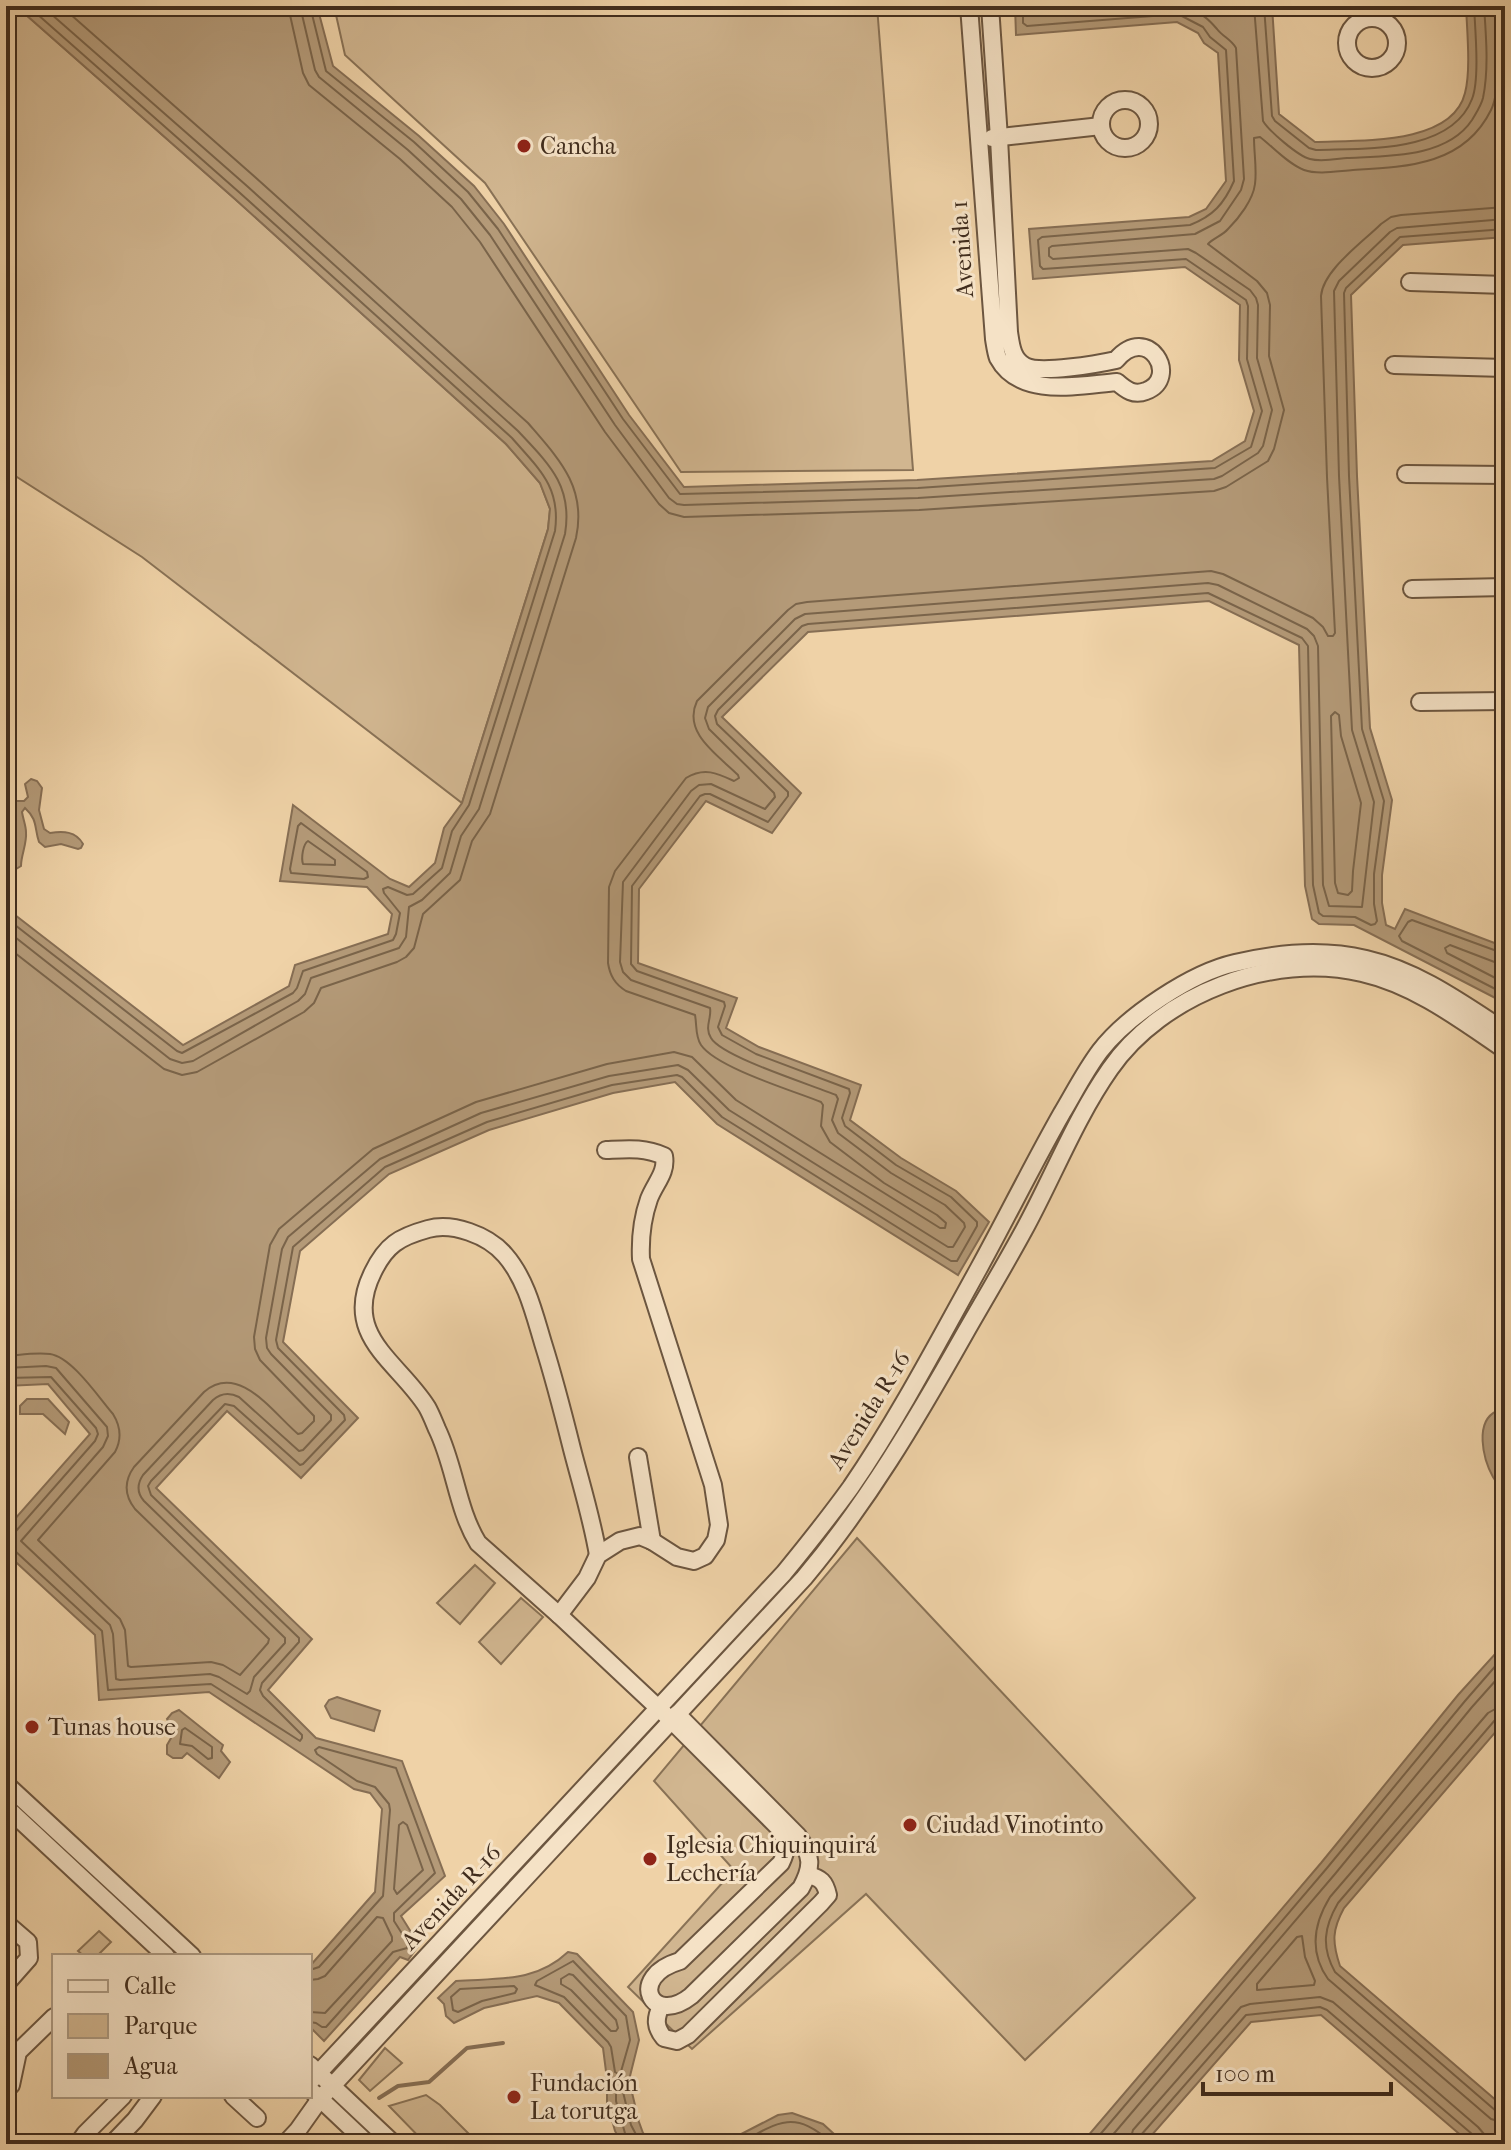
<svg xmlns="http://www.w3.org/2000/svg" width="1511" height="2150" viewBox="0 0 1511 2150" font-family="'IM FELL French Canon',serif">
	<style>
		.green { fill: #d1b690; stroke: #897256; stroke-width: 2 }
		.water { fill: #b49a78; stroke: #866e54; stroke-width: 2 }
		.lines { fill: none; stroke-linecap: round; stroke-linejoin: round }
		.shore { stroke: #7a644a; stroke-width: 2 }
		.stream { stroke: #866e54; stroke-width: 4 }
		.minor-casing { stroke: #6c5640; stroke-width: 20 }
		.minor { stroke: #f5e2c6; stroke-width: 16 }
		.poi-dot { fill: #8f2418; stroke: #f5e2c6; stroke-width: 3 }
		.labels { text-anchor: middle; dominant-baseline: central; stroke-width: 6; stroke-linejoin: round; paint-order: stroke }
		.poi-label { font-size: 24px; fill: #412d1d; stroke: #f5e2c6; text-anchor: start }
		.street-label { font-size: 24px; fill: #412d1d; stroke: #f5e2c6 }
	</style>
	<rect width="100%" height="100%" fill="#efd2a7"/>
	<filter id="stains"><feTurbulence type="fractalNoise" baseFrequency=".0025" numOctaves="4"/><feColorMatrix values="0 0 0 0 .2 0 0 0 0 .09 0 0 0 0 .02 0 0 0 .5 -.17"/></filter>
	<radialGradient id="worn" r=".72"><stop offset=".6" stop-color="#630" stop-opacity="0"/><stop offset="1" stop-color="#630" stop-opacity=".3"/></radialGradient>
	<g class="green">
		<path d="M6,6H16L235,199L506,444L540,483L550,509L548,529L462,803L142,557L6,470Z"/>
		<path d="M334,6H877L913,470L681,472L485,183L345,55Z"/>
		<path d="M857,1538L1195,1898L1025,2060L866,1894L692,2049L628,1987L734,1870L654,1781Z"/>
		<path d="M475,1565L495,1583L460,1624L437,1603Z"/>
		<path d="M521,1598L543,1617L501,1664L479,1642Z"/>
		<path d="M99,1931L111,1942L97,1956H84L78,1951Z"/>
		<path d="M385,2048L402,2063L370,2091L359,2080Z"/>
		<path d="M426,2095L440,2105L479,2144H426L389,2106Z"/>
	</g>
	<g class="water">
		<path d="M16,6H317L333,66L419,136L474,186L504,224L629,415L684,487L917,480L1212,461L1245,441L1254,411L1239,360L1240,305L1185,267L1033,279L1029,229L1189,217L1206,209L1226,181L1218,53L1204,43L1198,33L1177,22L1016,35L1015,6H1272L1279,114L1315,142C1357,140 1452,146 1465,93C1471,70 1467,31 1466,6H1505V237L1403,245L1351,295L1357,476L1370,728L1392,800L1382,875V903L1386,925L1395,929L1405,909L1505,947V1003L1354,925L1319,924L1312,919L1305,886L1299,645L1209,601L808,632L722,717L801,793L772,833L706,801L639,889L638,963L737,998L726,1028L759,1047L861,1085L850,1120L901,1158L956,1191L989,1222L958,1275L717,1124L675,1082L613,1093L489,1130L389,1174L300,1251L283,1342L358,1418L301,1478L227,1411L156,1488L312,1639L268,1690L316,1738L402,1761L445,1876L401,1916L419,1945L408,1960L400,1957L324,2041L310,2027V1966L375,1892L382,1809L370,1793L354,1789L209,1692L99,1700L95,1635L6,1553V1529L90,1434L48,1384L6,1386V908L183,1045L289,986L295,965L388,934L392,914L367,887L280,881L293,805L390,879L409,887L435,863L444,828L462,803L548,529L550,509L540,483L506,444L235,199Z"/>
		<path d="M31,779L37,781L42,788L39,810L44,829L50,833C63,831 76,831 83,844L81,848L78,849L61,844L45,847L39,842C34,827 38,820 25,808L22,812C23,819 26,826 26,832C27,844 21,855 21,866L16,869H13L10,863L15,841L12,821L6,816V794L15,801H24L28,797L25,784Z"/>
		<path d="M27,1399H48L69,1422L65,1434L43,1414H20V1406Z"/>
		<path d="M1497,1411L1505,1412V1493C1501,1488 1496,1482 1493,1477C1483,1459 1474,1421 1497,1411Z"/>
		<path d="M1505,1643V1721L1344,1908C1332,1930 1332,1942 1340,1966L1505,2108V2144H1471L1321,2015L1251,2022L1144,2144H1081L1321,1863L1458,1695Z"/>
		<path d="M337,1697L380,1711L374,1731L331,1718L325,1706L329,1700Z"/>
		<path d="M179,1710L223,1745L221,1751L230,1762L219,1778L187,1753L182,1758H173L167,1754V1745L174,1733L167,1719L172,1713Z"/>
		<path d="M568,1952L577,1954L633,2012L639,2040L629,2080L639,2122L643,2133L652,2144H622L615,2131L607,2102V2079L603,2048L559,2003L537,1996L484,2008L454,2023L446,2016L444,2004L438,1998L456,1981C498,1978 535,1983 568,1952Z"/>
		<path d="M792,2113L823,2124L845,2144H806L803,2142L722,2144L778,2115Z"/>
	</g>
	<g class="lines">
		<g class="shore">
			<path d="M288,6L303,73L309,85L400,159L452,207L480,242L605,432L659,504L669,513L684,517L919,510L1214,491L1226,487L1268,461L1274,449L1284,410L1269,356L1270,305L1267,293L1257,281L1208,244C1213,238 1222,236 1228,229C1239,218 1253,200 1255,184C1257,170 1254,153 1254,138L1260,137C1273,147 1288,164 1304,170C1318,175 1338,171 1353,170C1408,167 1464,165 1491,110C1502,88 1497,32 1496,6"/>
			<path d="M300,6L315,70L319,77L408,150L461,199L490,235L615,425L669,498L677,504L684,505L918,498L1214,479L1222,476L1258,453L1263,446L1272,410L1257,358L1258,305L1256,298L1250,290L1196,253L1188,249L1053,259L1049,256V248L1052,246L1195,234L1220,221L1241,190L1244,179L1236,48C1231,39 1223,37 1217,29C1205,15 1202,15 1185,6"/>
			<path d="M310,6L326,71L414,142L468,192L498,229L623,419L680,494L918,488L1215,468L1251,447L1262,411L1247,359L1248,306L1246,300L1186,259L1043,269L1040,266L1038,240L1042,237L1190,225C1213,216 1224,204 1234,181L1226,50L1210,37L1203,27L1178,14L1027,26L1023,23V6"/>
			<path d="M1033,6V13L1037,15L1152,6"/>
			<path d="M1254,6L1263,121C1269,131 1298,156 1310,159C1321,162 1336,159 1347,158C1387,156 1447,158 1472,120C1476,113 1481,106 1483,98C1489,69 1486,35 1484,6"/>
			<path d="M1264,6L1272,116L1275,121L1309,148L1316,150C1363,148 1451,154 1472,99C1480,79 1475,28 1474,6"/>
			<path d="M1335,712L1339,715L1341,736L1361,803L1353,871L1352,891L1348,895L1338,893L1335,883L1331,716Z"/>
			<path d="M301,823L367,872L368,877L364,879L291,873L290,869L298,826Z"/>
			<path d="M308,841L335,860V865L303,864C301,858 303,844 308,841Z"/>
			<path d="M6,918L177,1051L182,1053L293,993L297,988L303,971L393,940L396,934L400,913L384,893L383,889L388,887L407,895L413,894L442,868L452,831L469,805L555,531C561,487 539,469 512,438L240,193L28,6"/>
			<path d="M6,930L170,1059L182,1063L193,1061L298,1001L305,994L311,978L399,948L406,937L409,907L422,900L450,873L461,836L479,809L565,534C573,486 549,464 518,431L247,186L42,6"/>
			<path d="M6,946L164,1069L182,1075L197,1072L304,1012L314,1003L321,988L397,962L406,957L414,948L423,914L460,880L472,841L490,814L576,538C587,487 559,459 528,423L255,177L61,6"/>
			<path d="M1505,954L1412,920L1408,922L1399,936L1402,941L1505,994"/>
			<path d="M1505,964L1497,963L1450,945L1445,948L1447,953L1505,983"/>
			<path d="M6,1356C20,1355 36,1352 50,1354C72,1357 99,1398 113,1414C121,1427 122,1439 115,1452L38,1540L120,1619L125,1630L128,1666L131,1667L211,1662L223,1665L240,1675L268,1643L269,1639L135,1509C124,1495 124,1481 134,1467L204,1392C239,1362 273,1413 298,1434L302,1433L314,1421V1416L260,1360L255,1349L254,1337L270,1245L279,1229L373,1149L476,1102L607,1064L674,1052L692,1057L736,1100L940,1228H945L946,1223L937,1215L884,1183L830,1142L821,1126L823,1105L821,1102C794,1091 717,1068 701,1045C695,1036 697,1025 695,1015L626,991C615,984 610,976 608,963L609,887L615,871L686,778C704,767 717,773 734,781L739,778L738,775C718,755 682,733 697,701L788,610L796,604L807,602L1211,571L1223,574L1313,618L1323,627L1328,636H1333L1335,633L1327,477L1321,296C1323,270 1363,242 1381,224L1391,217L1401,215L1505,207"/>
			<path d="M6,1368L46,1366L56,1368L107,1427L108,1436L103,1447L21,1541L110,1625L113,1634L116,1679L120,1680L210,1674L219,1677L247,1694L250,1691L254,1677L285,1643V1638L144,1501C137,1493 137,1484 143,1475L213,1400C221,1393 229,1392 239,1397L299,1451L303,1450L331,1420V1415L271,1354L267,1348L266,1338L282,1249L288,1237L380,1159L481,1113L609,1076L678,1065L688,1070L729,1110L948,1247H953L965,1227L964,1223L945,1205L891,1173L838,1133L832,1120L838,1099L836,1095C812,1085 722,1057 711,1038C704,1027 712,1018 710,1008L631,980L623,972L620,962L623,882L691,791L699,785L711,784L765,809L775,797L774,793L709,729L705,718L708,707L795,619L805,614L1208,583L1218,585L1307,629L1314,636L1318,646L1323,885L1329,906L1362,907L1374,802L1352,730L1339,476L1334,291L1339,281L1390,232L1397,228L1505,219"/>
			<path d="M6,1378L51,1377L96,1428L98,1434L95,1441L16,1531L6,1534"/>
			<path d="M6,1547L14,1550L102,1631L108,1690L211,1684L300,1741L302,1738V1735L263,1696L260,1690L262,1683L299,1642V1638L151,1495L148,1486L151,1481L225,1404L234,1406L300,1465L303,1464L345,1420L344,1415L278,1348L276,1340L293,1247L385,1167L487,1122L612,1085L677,1075L682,1077L722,1117L951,1261H957L977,1226V1222L951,1197L896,1165L845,1126L842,1118L850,1093L849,1089L756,1054L722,1035L718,1027L725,1006L724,1002L637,971L631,964L632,886L700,796L705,794H710L768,822L788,796V792L717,724L715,716L718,710L802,626L808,624L1208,593L1302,638L1308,646L1313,885L1319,913L1323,916L1355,917L1371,925L1375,924L1377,921L1374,904V874L1384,801L1362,729L1349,476L1344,293L1346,288L1400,237L1505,229"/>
			<path d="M1505,1707L1497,1708L1488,1713L1330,1897C1314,1923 1309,1952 1328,1979L1491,2119L1505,2123"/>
			<path d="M1505,1717L1495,1720L1338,1903C1324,1927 1321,1947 1335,1972L1496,2111L1505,2113"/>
			<path d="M185,1728L212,1747V1758L208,1759L192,1746L180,1744L182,1730Z"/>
			<path d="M403,1822L407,1825L423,1870L397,1894L394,1889L399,1825Z"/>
			<path d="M1302,1936L1305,1957L1315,1981L1314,1985L1257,1990V1984L1297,1937Z"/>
			<path d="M573,1961L626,2016L630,2040L620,2075L615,2072L611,2047L608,2042L564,1997L535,1985L537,1981Z"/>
			<path d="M310,1970L319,1967L383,1896L390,1810L389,1804L375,1787L357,1781L317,1754L315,1750L319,1747L396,1768L435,1873L394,1913V1921L408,1943L407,1948L393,1952L326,2027H322L316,2023L310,2022"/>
			<path d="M569,1974L573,1975L616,2020L618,2028L616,2031H611L571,1990L561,1984V1979Z"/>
			<path d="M310,1980L318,1979L325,1976L377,1917L383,1918L392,1937V1941L325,2013L310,2012"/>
			<path d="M514,1986L517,1989L515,1993L482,2001L458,2012L453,2010L451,1997L460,1989Z"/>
			<path d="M628,2144L616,2101V2092L619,2089L623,2092L631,2125L641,2144"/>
			<path d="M740,2144C779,2120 796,2110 833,2144"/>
			<path d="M1092,2144L1327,1868L1465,1701L1505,1655"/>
			<path d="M1105,2144L1335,1874L1472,1707L1505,1670"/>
			<path d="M1129,2144L1133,2130L1241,2007L1250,2004L1320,1997L1333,2002L1478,2127L1484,2134L1485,2144"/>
			<path d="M1139,2144L1141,2135L1246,2015L1320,2007L1327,2010L1472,2134L1475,2144"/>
		</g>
		<path class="stream" d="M379,2098L398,2086L429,2082L467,2048L503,2043"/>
		<g class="minor-casing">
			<g id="minor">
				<path d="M969,6L994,339C995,345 996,353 998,358C1020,399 1080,385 1117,382C1126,390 1134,396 1146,391C1181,378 1148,322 1116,360C1098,364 1040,374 1025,366C1012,359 1011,345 1009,332L999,138L990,6"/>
				<circle cx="1372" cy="43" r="25"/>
				<circle cx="1125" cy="124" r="24"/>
				<path d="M992,138L1101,126"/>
				<path d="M1410,282L1505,285"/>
				<path d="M1394,365L1505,368"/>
				<path d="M1406,474L1505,475"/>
				<path d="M1412,589L1505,587"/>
				<path d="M1420,702L1505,701"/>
				<path d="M638,1457L652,1541"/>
				<path d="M598,1555C592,1519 581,1484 572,1449C563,1413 554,1378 543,1343C534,1313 526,1279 505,1255C488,1235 452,1222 428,1229C399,1237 386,1245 373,1272C341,1336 398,1361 427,1407C431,1414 434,1422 437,1429C455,1466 457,1509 478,1543L559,1615L671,1720L779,1828C787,1842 788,1849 781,1863L680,1961C626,1977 652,2027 691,1996L801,1888C813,1866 812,1856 798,1836L677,1714"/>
				<path d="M559,1615L587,1578L598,1555L620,1541L640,1536L652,1541L677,1557L694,1561L705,1556L716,1540L719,1525L713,1485L641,1259C640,1238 642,1219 649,1199C655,1183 667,1173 664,1156C644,1147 627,1149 606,1150"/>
				<path d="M6,1784L192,1956"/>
				<path d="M6,1807L166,1956"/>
				<path d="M6,1923L28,1942L29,1958L6,1984"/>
				<path d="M661,2006C655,2019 655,2027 664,2038L677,2041L688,2035L821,1903L828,1895C825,1882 821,1878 808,1875"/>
				<path d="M310,2065L394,2144"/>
				<path d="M310,2082L784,1573C807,1545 830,1516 851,1487C899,1417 938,1342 979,1268C1007,1217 1033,1164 1062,1113C1074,1093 1085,1071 1100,1051C1127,1016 1191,973 1235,963C1277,953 1324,949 1366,959C1418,971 1462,1003 1505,1031"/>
				<path d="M6,2090L11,2085L18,2052L54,2017"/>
				<path d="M314,2093L368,2144"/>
				<path d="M233,2096L257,2118"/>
				<path d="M78,2144L85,2134L123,2096"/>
				<path d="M112,2144L135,2120L153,2096"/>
				<path d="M285,2144L298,2130L320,2099L804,1578C867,1503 916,1420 964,1335C984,1300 1005,1265 1024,1230C1053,1177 1075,1119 1110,1069C1162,994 1272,952 1362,973C1415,985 1461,1020 1505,1050"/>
			</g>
		</g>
		<use href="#minor" class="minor"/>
	</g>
	<g class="poi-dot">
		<circle cx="524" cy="146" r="8"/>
		<circle cx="32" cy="1727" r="8"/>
		<circle cx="910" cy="1825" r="8"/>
		<circle cx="650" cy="1859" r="8"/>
		<circle cx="514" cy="2097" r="8"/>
	</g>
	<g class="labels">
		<g class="poi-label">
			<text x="540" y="146">Cancha</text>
			<text x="48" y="1727">Tunas house</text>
			<text x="926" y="1825">Ciudad Vinotinto</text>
			<text x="666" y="1845">Iglesia Chiquinquirá<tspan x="666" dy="28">Lechería</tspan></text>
			<text x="530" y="2083">Fundación<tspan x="530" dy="28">La torutga</tspan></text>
		</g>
		<g class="street-label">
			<text transform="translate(962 249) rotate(-94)">Avenida 1</text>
			<text transform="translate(869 1410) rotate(-58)">Avenida R-16</text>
			<text transform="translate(451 1897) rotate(-47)">Avenida R-16</text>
		</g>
	</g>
	<rect width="1511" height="2150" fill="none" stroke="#efd2a7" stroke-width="32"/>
	<rect x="8" y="8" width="1495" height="2134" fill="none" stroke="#412d1d" stroke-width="4"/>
	<rect x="16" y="16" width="1479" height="2118" fill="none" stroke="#412d1d" stroke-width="2"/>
	<rect x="52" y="1954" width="260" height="144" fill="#f5e2c6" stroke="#ad9a82" stroke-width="2"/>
	<rect x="68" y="1980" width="40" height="12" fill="#f5e2c6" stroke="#ad9a82" stroke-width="2"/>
	<text x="124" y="1994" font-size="24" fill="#412d1d">Calle</text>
	<rect x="68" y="2014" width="40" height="24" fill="#d1b690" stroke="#ad9a82" stroke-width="2"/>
	<text x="124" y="2034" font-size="24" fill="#412d1d">Parque</text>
	<rect x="68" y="2054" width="40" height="24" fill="#b49a78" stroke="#ad9a82" stroke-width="2"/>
	<text x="124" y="2074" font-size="24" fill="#412d1d">Agua</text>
	<path d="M1203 2082v12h188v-12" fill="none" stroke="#412d1d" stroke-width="4"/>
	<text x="1215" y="2082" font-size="24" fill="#412d1d" stroke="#f5e2c6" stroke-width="6" paint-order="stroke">100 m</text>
	<rect width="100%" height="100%" filter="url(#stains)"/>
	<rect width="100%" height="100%" fill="url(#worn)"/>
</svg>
